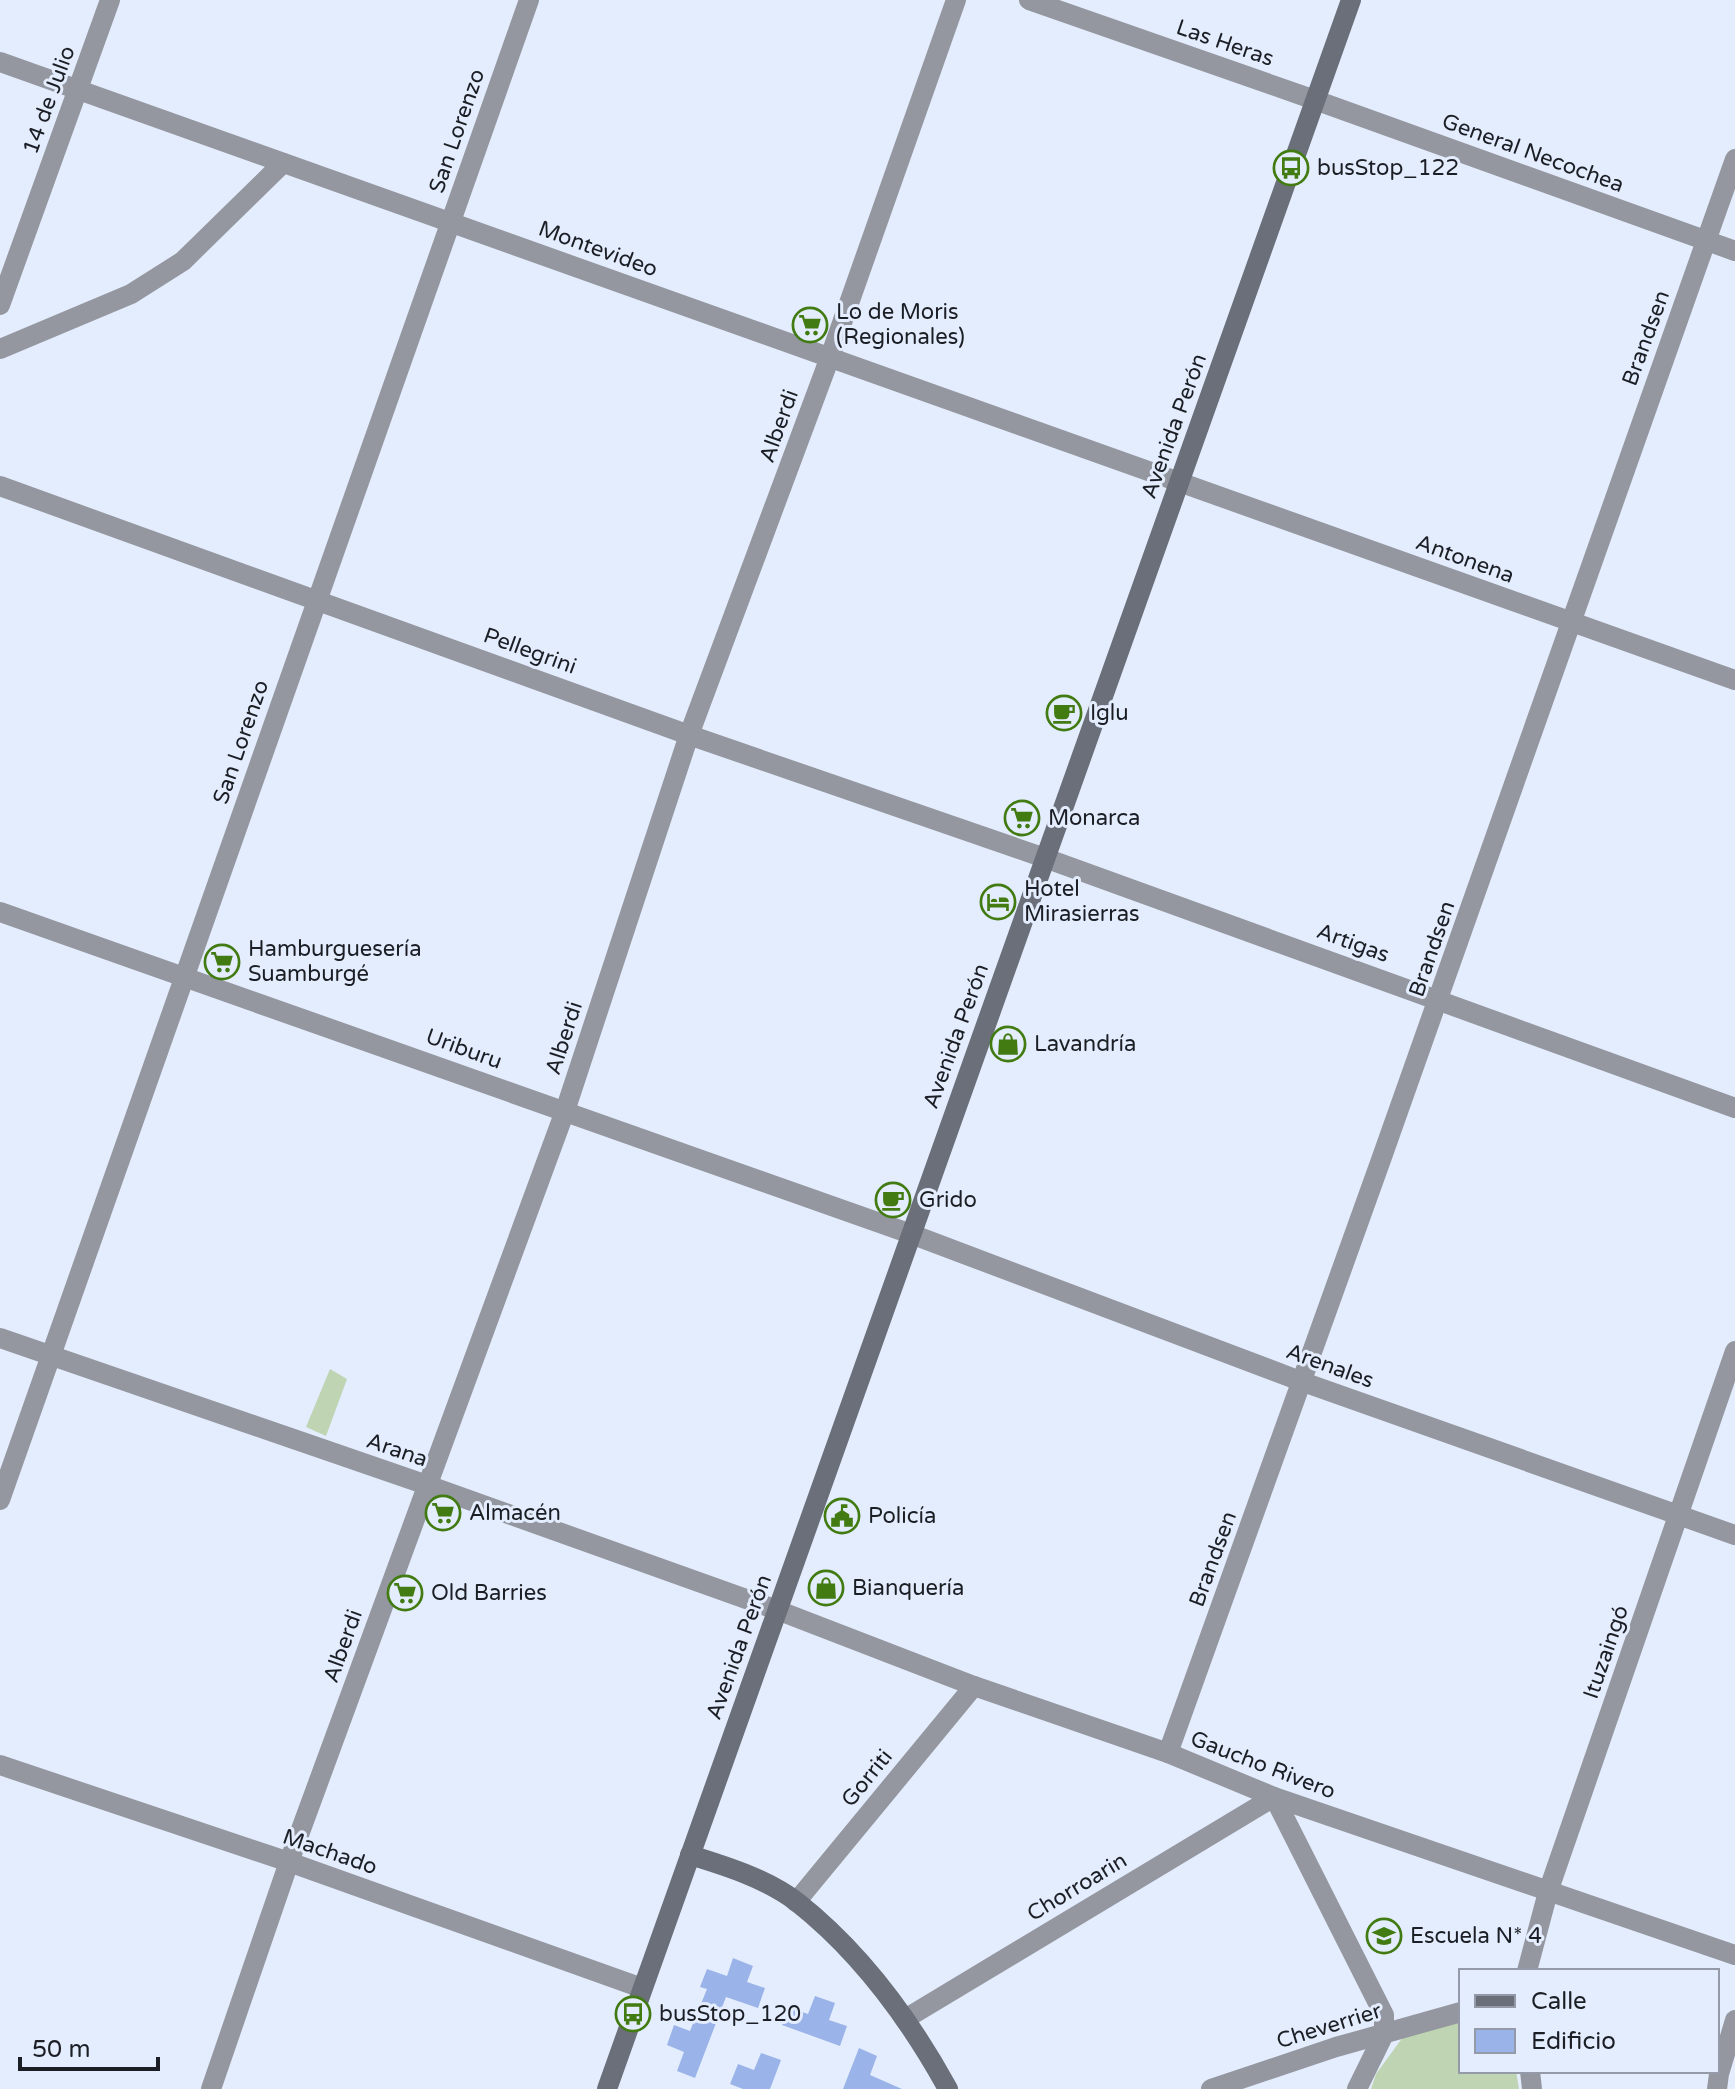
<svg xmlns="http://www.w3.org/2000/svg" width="1735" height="2089" viewBox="0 0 1735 2089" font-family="'Varela Round',sans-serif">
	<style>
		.green { fill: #bed4b2 }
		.building { fill: #9ab3e8 }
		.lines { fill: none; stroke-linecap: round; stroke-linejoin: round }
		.street { stroke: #94979f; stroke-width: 20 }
		.secondary { stroke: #6a6f79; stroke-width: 20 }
		.labels { text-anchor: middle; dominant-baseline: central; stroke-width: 6; stroke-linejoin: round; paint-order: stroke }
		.street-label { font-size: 22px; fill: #1b1e24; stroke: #e4edfe }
		.poi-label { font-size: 22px; fill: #1b1e24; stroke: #e4edfe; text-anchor: start }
	</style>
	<rect width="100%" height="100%" fill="#e4edfe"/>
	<g class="green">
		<path d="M330,1369L347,1379L326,1436L306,1427Z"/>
		<path d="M1461,2021V2071H1516L1519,2089H1371L1376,2074L1403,2037Z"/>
	</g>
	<g class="building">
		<path d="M733,1958L753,1966L747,1982L765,1988L758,2008L726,1997L695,2078L677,2071L684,2052L667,2045L674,2025L690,2031L707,1989L700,1987L707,1969L727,1976Z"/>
		<path d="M815,1996L835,2003L829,2020L847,2026L840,2046L782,2025L789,2007L808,2014Z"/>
		<path d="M859,2048L877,2056L870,2075L902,2089H843Z"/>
		<path d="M761,2053L781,2060L770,2089H743L730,2084L738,2064L754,2070Z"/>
	</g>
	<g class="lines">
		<g class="street">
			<path d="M1029,0L1315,100L1735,251"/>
			<path d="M0,62L1735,680"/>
			<path d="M0,305L110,0"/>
			<path d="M0,349L131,294L183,261L283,163"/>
			<path d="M0,486L689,735L1045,858L1735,1108"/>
			<path d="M0,912L911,1234L1303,1382L1735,1535"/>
			<path d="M0,1338L427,1485L777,1610L974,1686L1168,1753L1274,1797L1735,1955"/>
			<path d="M0,1500L529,0"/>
			<path d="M1168,1753C1361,1223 1546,691 1735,159"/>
			<path d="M0,1765L289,1862L642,1988"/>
			<path d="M796,1902L974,1686"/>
			<path d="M1527,1971L1548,1892L1735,1351"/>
			<path d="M905,2019L1274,1797L1384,2015V2034L1357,2089"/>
			<path d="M1530,2071L1532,2089"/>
			<path d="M211,2089L289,1862L565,1111L689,735L830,357L956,0"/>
			<path d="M1211,2089L1336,2047L1461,2012"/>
			<path d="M1717,2089L1719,2074L1735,2020"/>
		</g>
		<g class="secondary">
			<path d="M690,1855C726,1866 767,1879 797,1902C859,1951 910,2020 948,2089"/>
			<path d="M607,2089L1351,0"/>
		</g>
	</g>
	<defs>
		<g id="bus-ring" transform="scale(1.8)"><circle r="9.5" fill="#e4edfe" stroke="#427b11" stroke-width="1.5"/><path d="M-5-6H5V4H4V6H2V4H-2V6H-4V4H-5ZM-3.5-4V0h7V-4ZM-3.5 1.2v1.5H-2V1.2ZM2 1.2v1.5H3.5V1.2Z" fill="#427b11"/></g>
		<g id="supermarket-ring" transform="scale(1.8)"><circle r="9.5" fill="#e4edfe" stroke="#427b11" stroke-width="1.5"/><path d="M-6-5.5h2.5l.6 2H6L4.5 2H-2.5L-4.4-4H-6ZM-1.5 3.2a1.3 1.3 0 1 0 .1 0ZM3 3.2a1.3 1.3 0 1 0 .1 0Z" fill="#427b11"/></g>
		<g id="cafe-ring" transform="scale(1.8)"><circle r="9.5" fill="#e4edfe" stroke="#427b11" stroke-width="1.5"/><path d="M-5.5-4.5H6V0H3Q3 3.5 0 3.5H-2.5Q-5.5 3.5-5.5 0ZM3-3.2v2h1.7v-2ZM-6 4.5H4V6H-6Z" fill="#427b11"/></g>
		<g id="hotel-ring" transform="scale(1.8)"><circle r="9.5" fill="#e4edfe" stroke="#427b11" stroke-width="1.5"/><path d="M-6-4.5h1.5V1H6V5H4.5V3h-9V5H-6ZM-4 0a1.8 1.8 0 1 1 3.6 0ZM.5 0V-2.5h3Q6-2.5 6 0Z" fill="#427b11"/></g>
		<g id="shop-ring" transform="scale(1.8)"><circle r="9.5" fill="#e4edfe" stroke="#427b11" stroke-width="1.5"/><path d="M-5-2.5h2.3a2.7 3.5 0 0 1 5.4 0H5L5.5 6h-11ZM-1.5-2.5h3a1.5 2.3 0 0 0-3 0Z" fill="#427b11"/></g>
		<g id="civic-ring" transform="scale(1.8)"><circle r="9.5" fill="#e4edfe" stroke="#427b11" stroke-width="1.5"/><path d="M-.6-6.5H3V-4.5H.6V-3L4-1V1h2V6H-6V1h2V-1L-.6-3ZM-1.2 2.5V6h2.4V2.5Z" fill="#427b11"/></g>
		<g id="school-ring" transform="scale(1.8)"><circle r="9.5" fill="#e4edfe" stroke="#427b11" stroke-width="1.5"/><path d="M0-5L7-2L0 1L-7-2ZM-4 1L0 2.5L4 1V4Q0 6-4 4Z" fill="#427b11"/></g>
	</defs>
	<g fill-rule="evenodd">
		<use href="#bus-ring" x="1291" y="168"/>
		<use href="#supermarket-ring" x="810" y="325"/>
		<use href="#cafe-ring" x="1064" y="713"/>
		<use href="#supermarket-ring" x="1022" y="818"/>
		<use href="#hotel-ring" x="998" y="902"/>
		<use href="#supermarket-ring" x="222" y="962"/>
		<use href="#shop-ring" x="1008" y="1044"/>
		<use href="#cafe-ring" x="893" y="1200"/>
		<use href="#supermarket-ring" x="443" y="1513"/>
		<use href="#civic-ring" x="842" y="1516"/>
		<use href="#shop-ring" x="826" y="1588"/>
		<use href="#supermarket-ring" x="405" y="1593"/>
		<use href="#school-ring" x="1384" y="1936"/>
		<use href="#bus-ring" x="633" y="2014"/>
	</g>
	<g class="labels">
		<g class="street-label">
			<text transform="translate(1225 43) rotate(19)">Las Heras</text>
			<text transform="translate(49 100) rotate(-70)">14 de Julio</text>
			<text transform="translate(457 131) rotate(-71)">San Lorenzo</text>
			<text transform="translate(1533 153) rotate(20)">General Necochea</text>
			<text transform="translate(598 249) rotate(20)">Montevideo</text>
			<text transform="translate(1646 338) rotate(-70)">Brandsen</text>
			<text transform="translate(779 426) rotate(-70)">Alberdi</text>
			<text transform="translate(1174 426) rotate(-70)">Avenida Perón</text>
			<text transform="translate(1465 559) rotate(20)">Antonena</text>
			<text transform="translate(530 651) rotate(20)">Pellegrini</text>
			<text transform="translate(241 742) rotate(-71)">San Lorenzo</text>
			<text transform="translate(1353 943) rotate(20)">Artigas</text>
			<text transform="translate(1432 949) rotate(-71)">Brandsen</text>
			<text transform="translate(956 1036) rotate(-70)">Avenida Perón</text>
			<text transform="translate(564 1038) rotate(-72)">Alberdi</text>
			<text transform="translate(464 1049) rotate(20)">Uriburu</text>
			<text transform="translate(1330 1366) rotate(20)">Arenales</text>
			<text transform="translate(397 1450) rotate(19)">Arana</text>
			<text transform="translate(1213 1559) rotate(-70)">Brandsen</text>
			<text transform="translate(343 1646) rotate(-70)">Alberdi</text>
			<text transform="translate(739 1647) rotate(-70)">Avenida Perón</text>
			<text transform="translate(1606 1652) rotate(-71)">Ituzaingó</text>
			<text transform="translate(1263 1765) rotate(21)">Gaucho Rivero</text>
			<text transform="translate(867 1778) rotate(-51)">Gorriti</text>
			<text transform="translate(330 1852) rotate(19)">Machado</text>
			<text transform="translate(1077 1887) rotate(-31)">Chorroarin</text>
			<text transform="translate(1329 2026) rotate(-17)">Cheverrier</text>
		</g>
		<g class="poi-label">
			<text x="1317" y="168">busStop_122</text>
			<text x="836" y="312">Lo de Moris<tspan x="836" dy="25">(Regionales)</tspan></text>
			<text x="1090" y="713">Iglu</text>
			<text x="1048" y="818">Monarca</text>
			<text x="1024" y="889">Hotel<tspan x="1024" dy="25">Mirasierras</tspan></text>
			<text x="248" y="949">Hamburguesería<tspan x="248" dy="25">Suamburgé</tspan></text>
			<text x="1034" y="1044">Lavandría</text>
			<text x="919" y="1200">Grido</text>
			<text x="469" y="1513">Almacén</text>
			<text x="868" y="1516">Policía</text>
			<text x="852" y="1588">Bianquería</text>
			<text x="431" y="1593">Old Barries</text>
			<text x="1410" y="1936">Escuela N* 4</text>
			<text x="659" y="2014">busStop_120</text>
		</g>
	</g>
	<rect x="1459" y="1969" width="260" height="104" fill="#e4edfe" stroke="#949aa7" stroke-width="2"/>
	<rect x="1475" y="1995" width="40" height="12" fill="#6a6f79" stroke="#949aa7" stroke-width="2"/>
	<text x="1531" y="2009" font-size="24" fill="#1b1e24">Calle</text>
	<rect x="1475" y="2029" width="40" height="24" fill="#9ab3e8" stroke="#949aa7" stroke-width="2"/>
	<text x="1531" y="2049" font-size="24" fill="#1b1e24">Edificio</text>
	<path d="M20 2057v12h138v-12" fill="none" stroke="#1b1e24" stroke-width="4"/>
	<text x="32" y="2057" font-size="24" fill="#1b1e24" stroke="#e4edfe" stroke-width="6" paint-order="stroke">50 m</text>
</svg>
